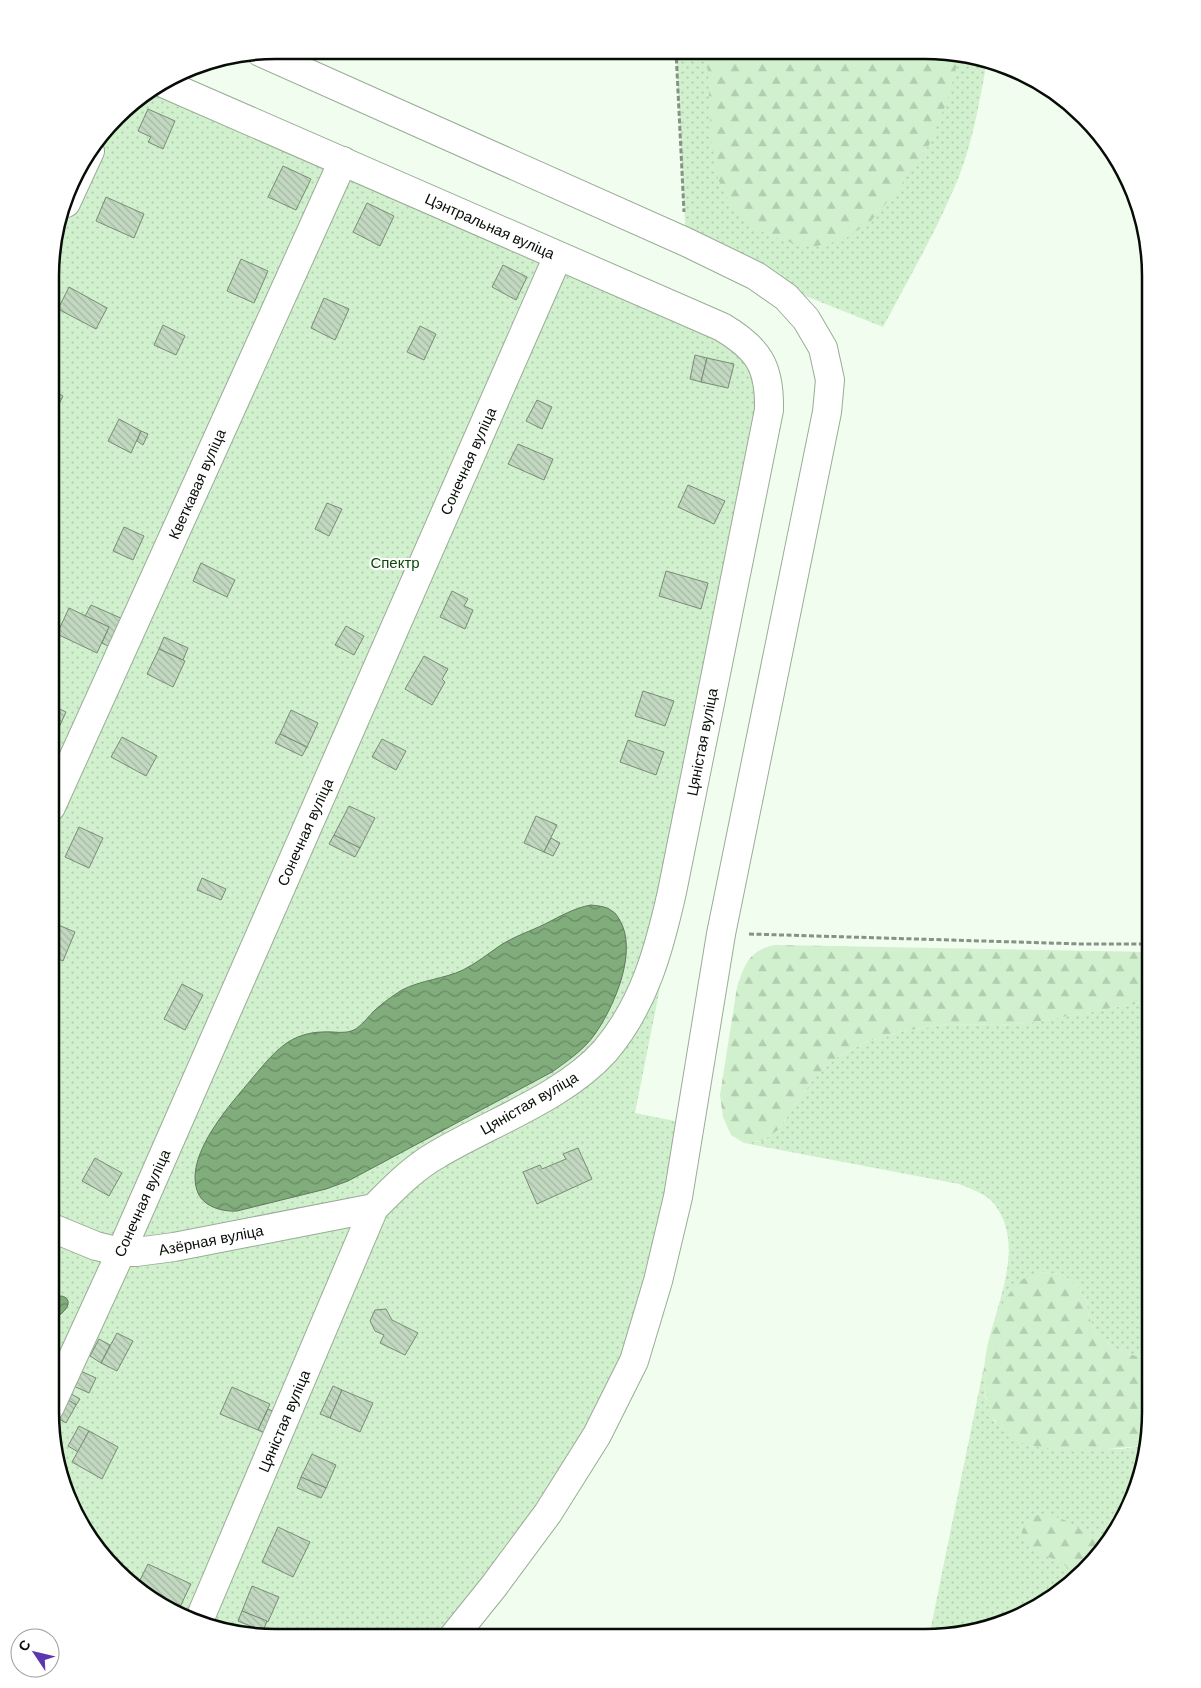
<svg xmlns="http://www.w3.org/2000/svg" width="1201" height="1688" viewBox="0 0 1201 1688" font-family="Arial,sans-serif">
	<style>
		.grass { fill: url(#grass-dots) }
		.forest { fill: url(#forest-firs) }
		.water { fill: url(#water-waves); stroke: #5c7c59 }
		.building { fill: url(#building-back-hatch); stroke: #788c75 }
		.lines { fill: none; stroke-linecap: round; stroke-linejoin: round }
		.minor-casing { stroke: #99ad96; stroke-width: 30 }
		.path { stroke: #879186; stroke-width: 3; stroke-dasharray: 5 2.5; stroke-linecap: butt }
		.minor { stroke: #fff; stroke-width: 28 }
		.labels { text-anchor: middle; dominant-baseline: central; stroke-width: 4; stroke-linejoin: round; paint-order: stroke }
		.street-label { font-size: 15px; fill: #070d06; stroke: #fff }
		.park-label { font-size: 15px; fill: #0d4a08; stroke: #fff }
		.rim { fill: none; stroke: #070d06; stroke-width: 2.5 }
	</style>
	<defs>
		<pattern id="grass-dots" width="8" height="8" patternUnits="userSpaceOnUse" patternTransform="scale(1.25)"><rect width="8" height="8" fill="#d1f0cd"/><path d="M2 2h.1M6 6h.1" fill="none" stroke="#b2cdaf" stroke-width="1.8" stroke-linecap="round"/></pattern>
		<pattern id="forest-firs" width="22" height="20" patternUnits="userSpaceOnUse" patternTransform="scale(1.25)"><rect width="22" height="20" fill="#d1f0cd"/><path d="M5 1l3.5 6h-7zM16 11l3.5 6h-7z" fill="#b2cdaf"/></pattern>
		<pattern id="water-waves" width="16" height="10" patternUnits="userSpaceOnUse" patternTransform="scale(1.25)"><rect width="16" height="10" fill="#81ac7c"/><path d="M0 5q4-4 8 0t8 0" fill="none" stroke="#688a64"/></pattern>
		<pattern id="building-back-hatch" width="6" height="6" patternUnits="userSpaceOnUse" patternTransform="scale(1.25)"><rect width="6" height="6" fill="#c2d8c0"/><path d="M-1 5l2 2M0 0l6 6M5-1l2 2" fill="none" stroke="#a5b8a4"/></pattern>
	</defs>
	<rect width="100%" height="100%" fill="#f1feef"/>
	<g class="grass">
		<path d="M676,51L955,52L987,60C980,100 973,141 958,179C937,230 909,278 883,327L756,276L686,242Z"/>
		<path d="M165,84L705,318L779,392L635,1113L690,1124L634,1361L453,1637L246,1636L189,1621L138,1592L73,1512L50,1413L52,246L80,163L127,106Z"/>
		<path d="M1151,1001V1354L1139,1357L1115,1349L1097,1334L1089,1317L1086,1300L1076,1284L1061,1274L1040,1272L1002,1305L991,1333C1001,1293 1023,1243 995,1205C987,1194 971,1189 959,1184L744,1143L762,1141L778,1130L814,1078L836,1058L866,1042L903,1031L949,1024L997,1025L1029,1023Z"/>
		<path d="M984,1366L985,1396L995,1422L1060,1449H1122L1147,1445L1139,1485L1113,1538L1074,1582L1025,1615L929,1637Z"/>
	</g>
	<g class="forest">
		<path d="M707,51L955,52L958,53V61L948,99L929,145L896,192L870,222L843,240L812,247L785,241L755,229L732,208L718,179L711,137Z"/>
		<path d="M775,945L1151,952V1001L1029,1023L997,1025L949,1024L903,1031L866,1042L836,1058L814,1078L778,1130L762,1141L744,1143L731,1135L723,1117L720,1095L737,987C745,964 749,950 775,945Z"/>
		<path d="M1040,1272L1061,1274L1076,1284L1086,1300L1089,1317L1097,1334L1115,1349L1139,1357L1151,1354L1150,1428L1147,1445C1111,1450 1045,1455 1012,1439C1008,1437 1004,1432 1001,1428C969,1394 987,1316 1017,1284C1022,1278 1033,1275 1040,1272Z"/>
		<path d="M1038,1515C1046,1516 1054,1516 1062,1519C1083,1528 1088,1541 1114,1536L1079,1577C1074,1573 1069,1568 1063,1564C1045,1553 1029,1554 1022,1531L1027,1520Z"/>
	</g>
	<g class="water">
		<path d="M591,905C598,906 606,906 612,911C616,913 617,916 619,919C639,950 614,1007 595,1034C584,1050 567,1061 552,1072L348,1181L326,1189L237,1211C223,1212 204,1207 198,1193C183,1157 229,1106 250,1081C261,1068 271,1055 284,1045C294,1037 309,1032 323,1032C334,1031 345,1035 356,1029C363,1024 369,1016 375,1010C383,1003 392,996 402,990C421,980 444,979 463,970C477,963 489,953 501,945C515,936 531,931 545,924C561,916 574,908 591,905Z"/>
		<path d="M58,1296C62,1296 66,1296 68,1301C70,1310 56,1317 50,1322V1300Z"/>
	</g>
	<g class="building">
		<path d="M148,109L175,121L163,149L148,142L151,137L138,131Z"/>
		<path d="M283,166L311,179L296,210L268,197Z"/>
		<path d="M106,197L144,214L134,238L96,221Z"/>
		<path d="M367,203L394,216L380,246L353,232Z"/>
		<path d="M241,259L268,271L254,303L227,291Z"/>
		<path d="M503,265L527,277L516,300L492,287Z"/>
		<path d="M69,287L107,308L96,329L58,309Z"/>
		<path d="M324,298L349,309L335,340L311,328Z"/>
		<path d="M163,325L185,336L176,355L154,345Z"/>
		<path d="M420,326L436,334L424,360L407,352Z"/>
		<path d="M695,355L707,358L701,382L690,379Z"/>
		<path d="M707,358L734,364L728,388L701,382Z"/>
		<path d="M52,390L63,396L52,418Z"/>
		<path d="M537,400L552,407L542,429L526,421Z"/>
		<path d="M119,419L141,431L131,453L108,441Z"/>
		<path d="M141,431L148,434L143,445L137,441Z"/>
		<path d="M518,444L553,459L544,480L508,464Z"/>
		<path d="M688,485L725,501L714,524L678,507Z"/>
		<path d="M327,503L342,509L329,536L315,529Z"/>
		<path d="M124,527L144,536L133,560L113,551Z"/>
		<path d="M201,563L235,580L227,597L193,581Z"/>
		<path d="M666,571L708,583L701,609L659,596Z"/>
		<path d="M452,591L468,599L464,606L473,610L465,629L440,617Z"/>
		<path d="M91,605L123,619L110,647L102,643L109,627L85,616Z"/>
		<path d="M69,608L109,627L97,653L57,634Z"/>
		<path d="M346,626L364,636L354,655L335,645Z"/>
		<path d="M164,637L188,648L183,660L159,649Z"/>
		<path d="M159,649L185,661L173,687L147,674Z"/>
		<path d="M424,656L448,669L442,679L445,682L432,705L405,689Z"/>
		<path d="M643,691L674,701L665,726L635,716Z"/>
		<path d="M51,705L66,712L51,745Z"/>
		<path d="M291,710L318,723L307,747L280,734Z"/>
		<path d="M280,734L307,747L302,756L275,743Z"/>
		<path d="M122,737L157,756L146,776L111,757Z"/>
		<path d="M382,739L406,751L396,770L372,757Z"/>
		<path d="M628,740L664,752L656,775L620,762Z"/>
		<path d="M349,806L375,818L360,848L334,835Z"/>
		<path d="M536,816L557,825L544,852L524,843Z"/>
		<path d="M79,827L103,838L89,868L65,857Z"/>
		<path d="M334,835L360,848L355,857L329,844Z"/>
		<path d="M551,838L560,843L553,856L544,852Z"/>
		<path d="M202,878L226,889L221,900L197,890Z"/>
		<path d="M51,922L75,932L63,961L51,956Z"/>
		<path d="M182,984L203,995L185,1030L164,1019Z"/>
		<path d="M51,1039L60,1043L51,1062Z"/>
		<path d="M578,1148L592,1179L537,1204L523,1172L540,1165L542,1169L566,1159L563,1154Z"/>
		<path d="M95,1158L122,1173L109,1196L82,1181Z"/>
		<path d="M386,1309L392,1320L418,1333L405,1355L380,1343L384,1335L375,1331L370,1321L375,1310Z"/>
		<path d="M117,1333L133,1341L117,1371L101,1363Z"/>
		<path d="M99,1339L110,1345L101,1363L90,1356Z"/>
		<path d="M74,1368L96,1378L89,1393L67,1383Z"/>
		<path d="M333,1386L342,1390L330,1418L320,1414Z"/>
		<path d="M232,1387L270,1404L258,1430L220,1414Z"/>
		<path d="M342,1390L373,1403L360,1432L330,1418Z"/>
		<path d="M68,1392L80,1399L76,1405L65,1398Z"/>
		<path d="M65,1398L76,1405L66,1423L54,1416Z"/>
		<path d="M268,1409L279,1414L269,1435L258,1430Z"/>
		<path d="M79,1426L89,1431L78,1452L68,1446Z"/>
		<path d="M89,1431L118,1447L102,1479L72,1462Z"/>
		<path d="M312,1454L336,1465L326,1488L301,1477Z"/>
		<path d="M301,1477L326,1488L321,1498L297,1488Z"/>
		<path d="M278,1527L310,1542L293,1577L262,1562Z"/>
		<path d="M148,1564L191,1584L179,1609L136,1588Z"/>
		<path d="M252,1586L279,1597L268,1622L242,1611Z"/>
		<path d="M242,1611L267,1621L263,1631L238,1621Z"/>
	</g>
	<g class="lines">
		<g class="minor-casing">
			<g id="minor">
				<path d="M260,52L686,242L756,276L786,297L806,319L823,348L830,380L827,412L721,934L678,1197L658,1281L634,1361L597,1435L548,1513L494,1586L453,1637"/>
				<path d="M165,84L722,327C759,349 770,367 769,410L672,892C659,950 644,1005 605,1051C564,1097 490,1123 438,1154C413,1168 394,1188 374,1208L198,1623"/>
				<path d="M66,203L90,151"/>
				<path d="M51,807L343,161"/>
				<path d="M50,1227L96,1246L121,1252H136L174,1247L374,1208"/>
				<path d="M50,1407L121,1252L558,256"/>
			</g>
		</g>
		<g class="path">
			<path d="M676,51L684,212"/>
			<path d="M749,934L1083,944H1151"/>
		</g>
		<use href="#minor" class="minor"/>
	</g>
	<g class="labels">
		<g class="street-label">
			<text transform="translate(490 226) rotate(24)">Цэнтральная вуліца</text>
			<text transform="translate(468 461) rotate(-66)">Сонечная вуліца</text>
			<text transform="translate(197 484) rotate(-66)">Кветкавая вуліца</text>
			<text transform="translate(702 742) rotate(-79)">Цяністая вуліца</text>
			<text transform="translate(305 832) rotate(-66)">Сонечная вуліца</text>
			<text transform="translate(529 1103) rotate(-30)">Цяністая вуліца</text>
			<text transform="translate(142 1203) rotate(-66)">Сонечная вуліца</text>
			<text transform="translate(211 1240) rotate(-11)">Азёрная вуліца</text>
			<text transform="translate(284 1421) rotate(-67)">Цяністая вуліца</text>
		</g>
		<g class="park-label">
			<text x="395" y="562">Спектр</text>
		</g>
	</g>
	<path d="M0 0H1201V1688H0ZM276 59H925A217 217 0 0 1 1142 276V1412A217 217 0 0 1 925 1629H276A217 217 0 0 1 59 1412V276A217 217 0 0 1 276 59Z" fill="#fff" fill-rule="evenodd"/>
	<path class="rim" d="M276 59H925A217 217 0 0 1 1142 276V1412A217 217 0 0 1 925 1629H276A217 217 0 0 1 59 1412V276A217 217 0 0 1 276 59Z"/>
	<g transform="translate(35 1653) rotate(305)"><circle r="24" fill="#ffffff" stroke="#9c9e9b"/>
	<path d="M0-4L9 19L0 12L-9 19Z" fill="#5d37af"/>
	<text y="-8" font-size="14" font-weight="bold" text-anchor="middle" fill="#070d06">С</text>
	</g>
</svg>
